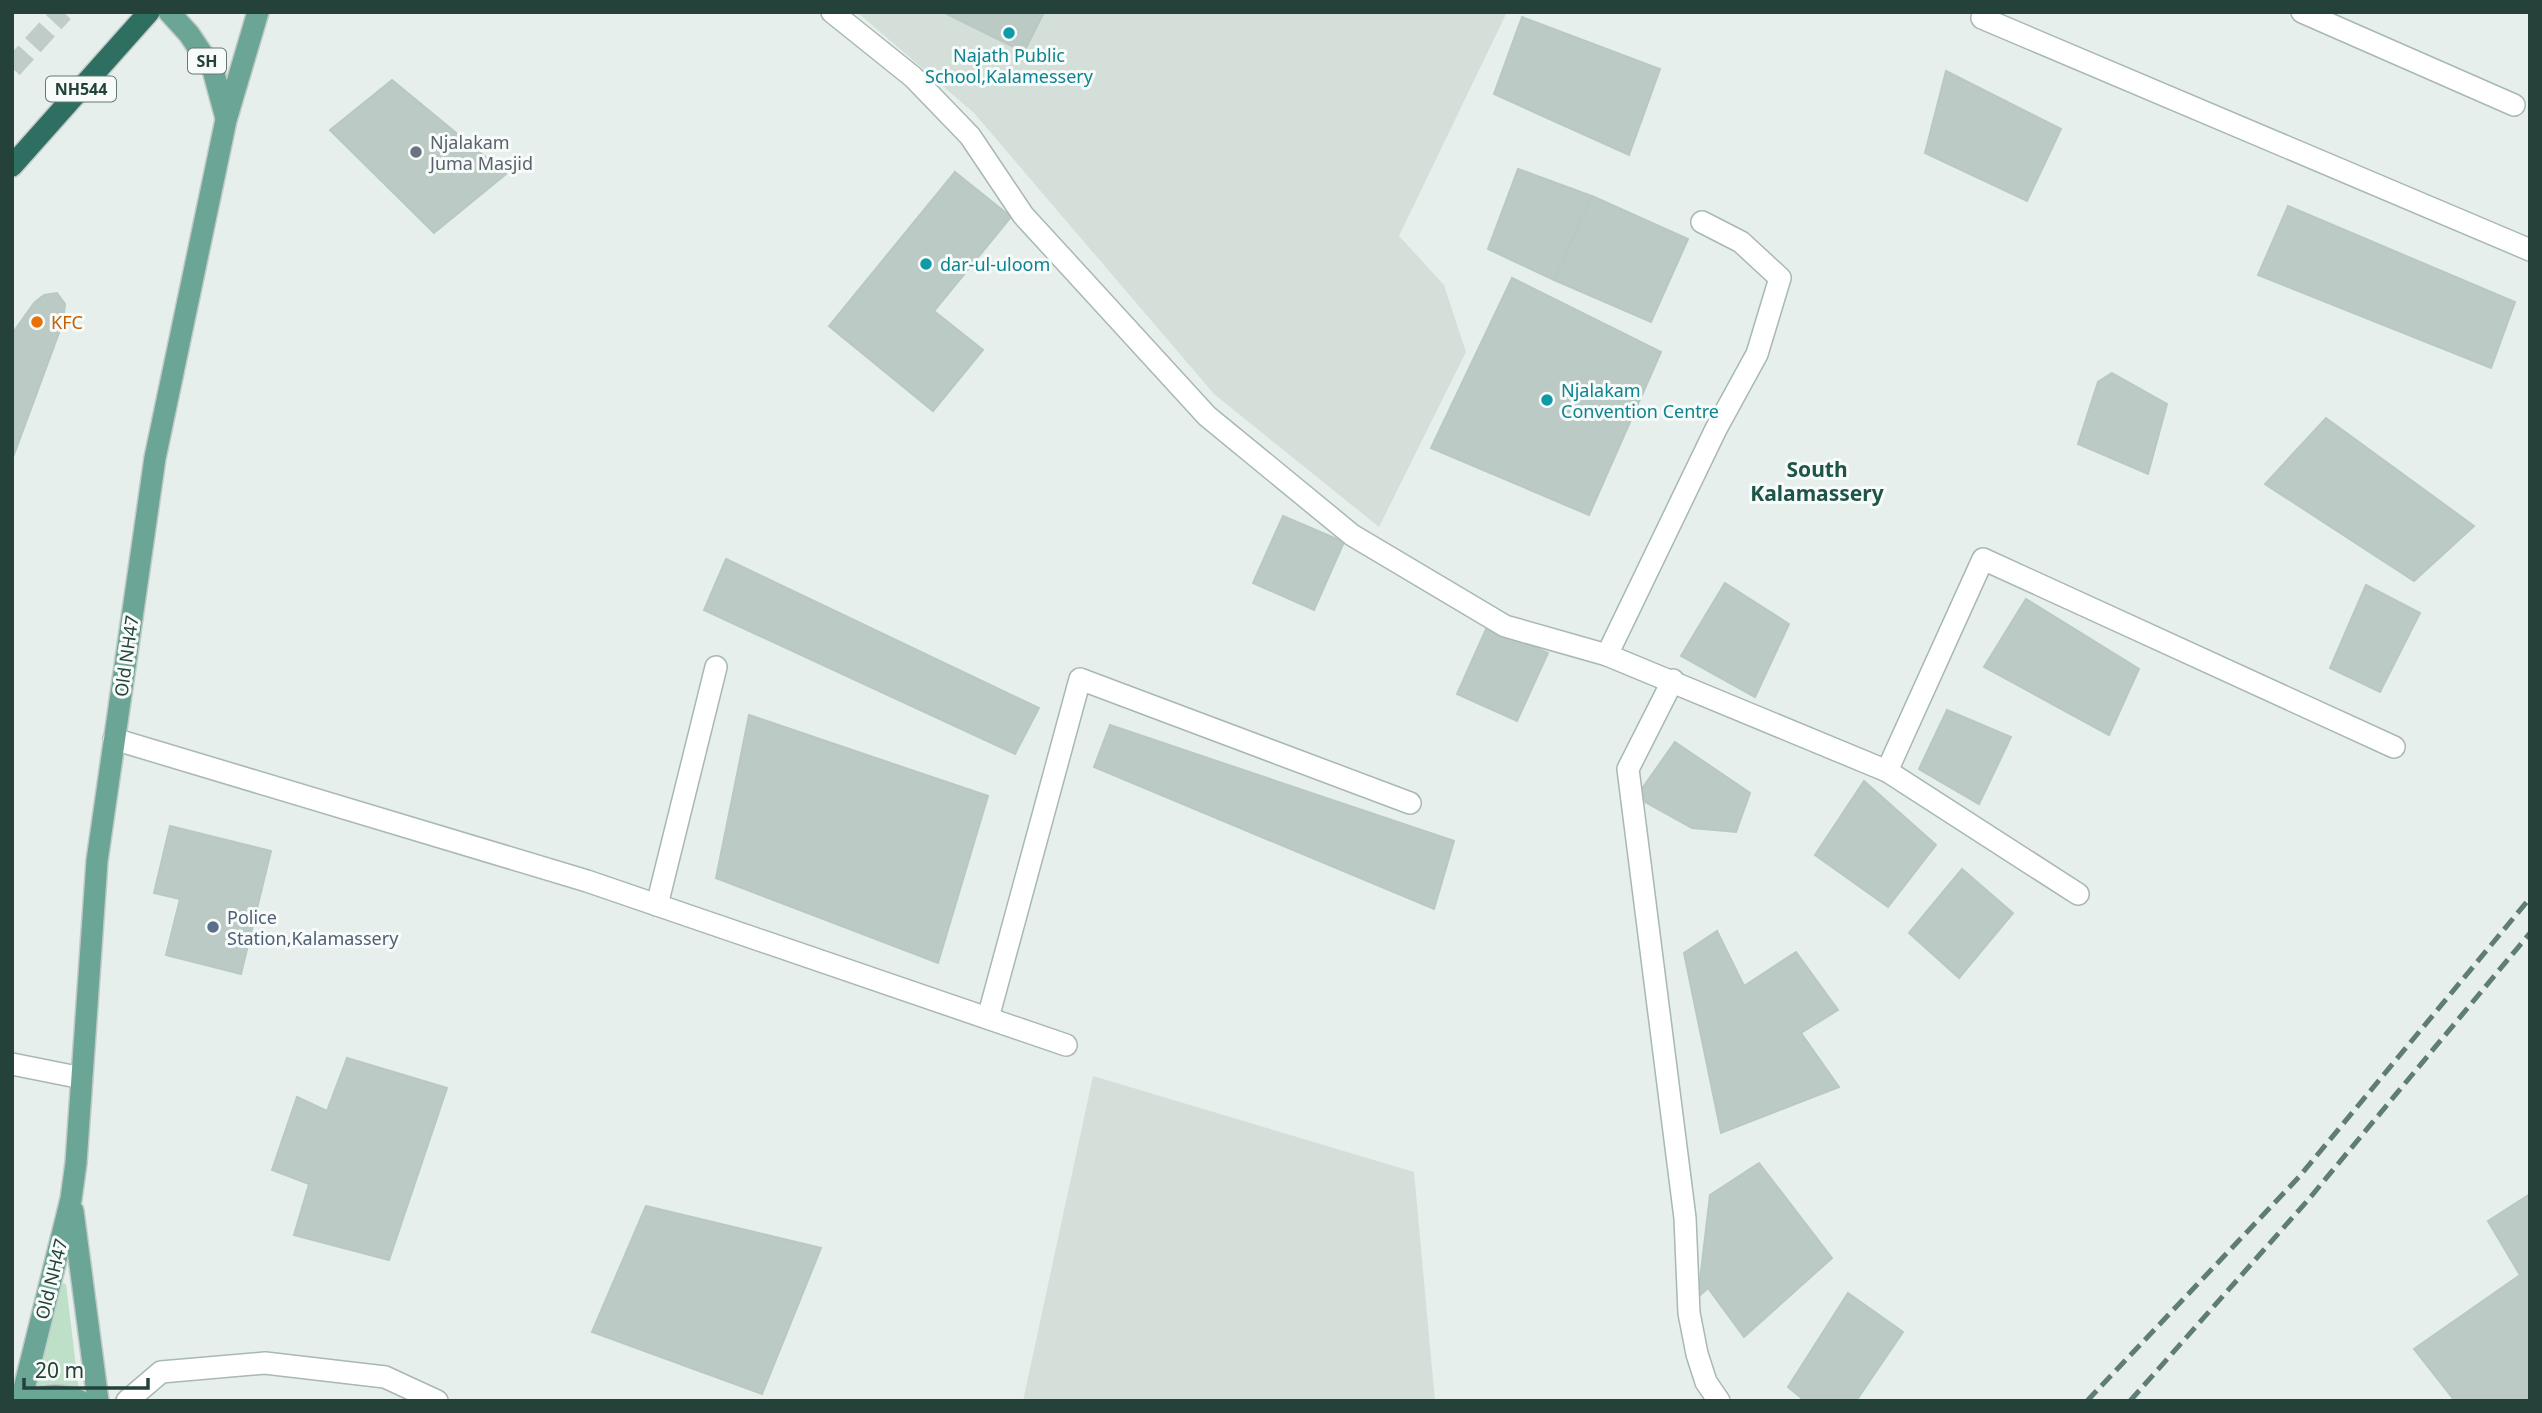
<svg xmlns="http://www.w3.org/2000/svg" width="2542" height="1413" viewBox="0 0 2542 1413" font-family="'Noto Sans',sans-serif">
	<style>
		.built { fill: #d4dfda }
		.green { fill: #bfe0c8 }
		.building { fill: #bbcac4; stroke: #b8c9c2; stroke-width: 2 }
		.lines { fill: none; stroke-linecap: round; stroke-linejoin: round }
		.highway-tunnel { stroke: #bfccc8; stroke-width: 21; stroke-dasharray: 21 10; stroke-linecap: butt }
		.street-casing { stroke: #a8b8b2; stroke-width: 24 }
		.primary-casing { stroke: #c2cac8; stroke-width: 24 }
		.highway-casing { stroke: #c2cac8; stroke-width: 24 }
		.street { stroke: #fff; stroke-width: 21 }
		.primary { stroke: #6aa596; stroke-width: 21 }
		.highway { stroke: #2f6f62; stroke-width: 21 }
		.rail { stroke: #5f7d75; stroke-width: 5; stroke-dasharray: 14 7; stroke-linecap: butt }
		.culture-dot { fill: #0f9aa8; stroke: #f7fbf9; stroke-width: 2.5 }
		.worship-dot { fill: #6b7280; stroke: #f7fbf9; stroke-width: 2.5 }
		.food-dot { fill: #e8710a; stroke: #f7fbf9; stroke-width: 2.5 }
		.service-dot { fill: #5c6f8a; stroke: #f7fbf9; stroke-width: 2.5 }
		.labels { text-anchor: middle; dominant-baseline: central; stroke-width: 6; stroke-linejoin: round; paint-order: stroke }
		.shield { fill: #f7fbf9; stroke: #637a73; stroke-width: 2 }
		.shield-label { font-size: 16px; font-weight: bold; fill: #24423a }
		.culture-label { font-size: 18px; fill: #0d838f; stroke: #f7fbf9; text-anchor: start }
		.worship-label { font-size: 18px; fill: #5b616d; stroke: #f7fbf9; text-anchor: start }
		.food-label { font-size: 18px; fill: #c56008; stroke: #f7fbf9; text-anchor: start }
		.street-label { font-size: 18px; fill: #24423a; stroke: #f7fbf9 }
		.service-label { font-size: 18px; fill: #4e5e75; stroke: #f7fbf9; text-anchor: start }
		.quarter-label { font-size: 21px; font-weight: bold; fill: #1f5548; stroke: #f7fbf9 }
	</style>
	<rect width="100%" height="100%" fill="#e6efeb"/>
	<g class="built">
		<path d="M857,12H1507L1399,236L1444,285L1466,352L1379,527L1214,394L974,113Z"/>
		<path d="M1093,1076L1414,1172L1435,1401H1023Z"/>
	</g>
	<path class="green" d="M60,1283L66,1284L79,1391C63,1384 48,1380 32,1389Z"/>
	<g class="building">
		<path d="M943,12H1044L1024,52Z"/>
		<path d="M1522,17L1660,69L1629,155L1494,94Z"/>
		<path d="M1946,71L2061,129L2027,201L1925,153Z"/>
		<path d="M392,80L506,174L434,233L330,130Z"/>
		<path d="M1518,169L1592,196L1554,280L1488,249Z"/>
		<path d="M955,172L1011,217L934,311L983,350L933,411L829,326Z"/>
		<path d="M1592,196L1688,239L1651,322L1554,280Z"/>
		<path d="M2288,206L2515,302L2491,368L2258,275Z"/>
		<path d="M1512,278L1661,352L1589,515L1431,448Z"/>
		<path d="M57,293L65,304L63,322L12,460V334L34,303L44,295Z"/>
		<path d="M2112,373L2167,404L2148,474L2078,444L2098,382Z"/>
		<path d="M2326,418L2474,526L2414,581L2265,484Z"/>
		<path d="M1283,516L1344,542L1314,610L1253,583Z"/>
		<path d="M726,559L1039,708L1015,754L704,610Z"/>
		<path d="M1725,583L1789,624L1755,697L1681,656Z"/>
		<path d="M2366,585L2420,613L2380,692L2330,668Z"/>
		<path d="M2026,599L2139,669L2109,735L1984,667Z"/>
		<path d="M1487,627L1548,653L1517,721L1457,694Z"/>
		<path d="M1947,710L2011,737L1979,804L1919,769Z"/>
		<path d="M749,715L988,796L938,963L716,878Z"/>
		<path d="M1110,725L1454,841L1434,909L1094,767Z"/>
		<path d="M1675,742L1750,793L1736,832L1692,828L1636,797Z"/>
		<path d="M1864,781L1936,845L1888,907L1815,855Z"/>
		<path d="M170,826L271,851L241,974L166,955L180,899L154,893Z"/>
		<path d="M1962,869L2013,913L1959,978L1909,933Z"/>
		<path d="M1717,931L1744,986L1796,952L1838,1010L1801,1033L1839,1087L1721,1133L1684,953Z"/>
		<path d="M347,1058L447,1088L389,1260L294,1235L309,1184L272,1170L297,1097L327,1111Z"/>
		<path d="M1759,1163L1832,1258L1744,1337L1708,1288L1698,1297L1710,1195Z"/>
		<path d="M2530,1194V1401H2455L2414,1349L2520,1275L2488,1221Z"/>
		<path d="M646,1206L821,1248L762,1394L592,1332Z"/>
		<path d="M1848,1293L1903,1332L1856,1401H1805L1788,1387Z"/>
	</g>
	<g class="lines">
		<path class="highway-tunnel" d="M12,68L63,12"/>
		<g class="street-casing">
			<g id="street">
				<path d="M832,12L913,77L970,136L1023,215L1207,416L1352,535L1505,626L1607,655L1887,771L1983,559L2394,747"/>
				<path d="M1985,12L1982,18L2530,250"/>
				<path d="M2302,12L2514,105"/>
				<path d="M1607,655L1716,429L1757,354L1780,278L1741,242L1702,222"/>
				<path d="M1673,680L1628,769L1685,1218L1689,1313L1697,1354L1706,1382L1719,1401"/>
				<path d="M114,739L587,881L1066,1045"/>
				<path d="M1887,771L2078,894"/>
				<path d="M657,905L716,667"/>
				<path d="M988,1018L1080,679L1410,803"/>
				<path d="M12,1064L82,1078"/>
				<path d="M127,1401L161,1372L265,1363L385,1377L437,1401"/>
			</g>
		</g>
		<g class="primary-casing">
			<g id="primary">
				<path d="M169,12L189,34L213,70L226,118"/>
				<path d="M73,1211L98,1401"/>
				<path d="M21,1401L71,1199L76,1163L97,861L155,458L226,120L258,12"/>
				<path d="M30,1401C44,1394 66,1394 80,1401"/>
			</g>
		</g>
		<g class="highway-casing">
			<path id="highway" d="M12,166L149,12"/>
		</g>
		<use href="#street" class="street"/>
		<use href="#primary" class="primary"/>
		<use href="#highway" class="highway"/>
		<g class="rail">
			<path d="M2087,1401L2299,1177L2530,898"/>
			<path d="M2130,1401L2308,1200L2530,933"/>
		</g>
	</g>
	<g class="culture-dot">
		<circle cx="1009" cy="33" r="7"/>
		<circle cx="926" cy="264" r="7"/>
		<circle cx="1547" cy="400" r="7"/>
	</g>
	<circle class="worship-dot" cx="416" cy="152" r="7"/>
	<circle class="food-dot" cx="37" cy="322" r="7"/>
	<circle class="service-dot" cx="213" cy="927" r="7"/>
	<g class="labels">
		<g class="shield">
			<rect x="188" y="48.5" width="38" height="25" rx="5"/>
			<rect x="46" y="76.5" width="70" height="25" rx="5"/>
		</g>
		<g class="shield-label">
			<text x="207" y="61">SH</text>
			<text x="81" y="89">NH544</text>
		</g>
		<g class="culture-label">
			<text x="1009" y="55" text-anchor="middle">Najath Public<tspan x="1009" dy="21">School,Kalamessery</tspan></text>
			<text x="940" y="264">dar-ul-uloom</text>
			<text x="1561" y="390">Njalakam<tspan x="1561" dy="21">Convention Centre</tspan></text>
		</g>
		<g class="worship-label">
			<text x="430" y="142">Njalakam<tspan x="430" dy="21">Juma Masjid</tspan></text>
		</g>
		<g class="food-label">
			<text x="51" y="322">KFC</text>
		</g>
		<g class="street-label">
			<text transform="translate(126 656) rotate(-82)">Old NH47</text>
			<text transform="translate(51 1279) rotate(-76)">Old NH47</text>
		</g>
		<g class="service-label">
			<text x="227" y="917">Police<tspan x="227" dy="21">Station,Kalamassery</tspan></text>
		</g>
		<g class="quarter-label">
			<text x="1817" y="469">South<tspan x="1817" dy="24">Kalamassery</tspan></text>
		</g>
	</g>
	<rect width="2542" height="1413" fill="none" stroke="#24423a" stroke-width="28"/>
	<path d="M24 1378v10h124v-10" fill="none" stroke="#24423a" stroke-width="3.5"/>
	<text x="35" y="1378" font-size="21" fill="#24423a" stroke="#f7fbf9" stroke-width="5" paint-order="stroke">20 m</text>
</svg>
